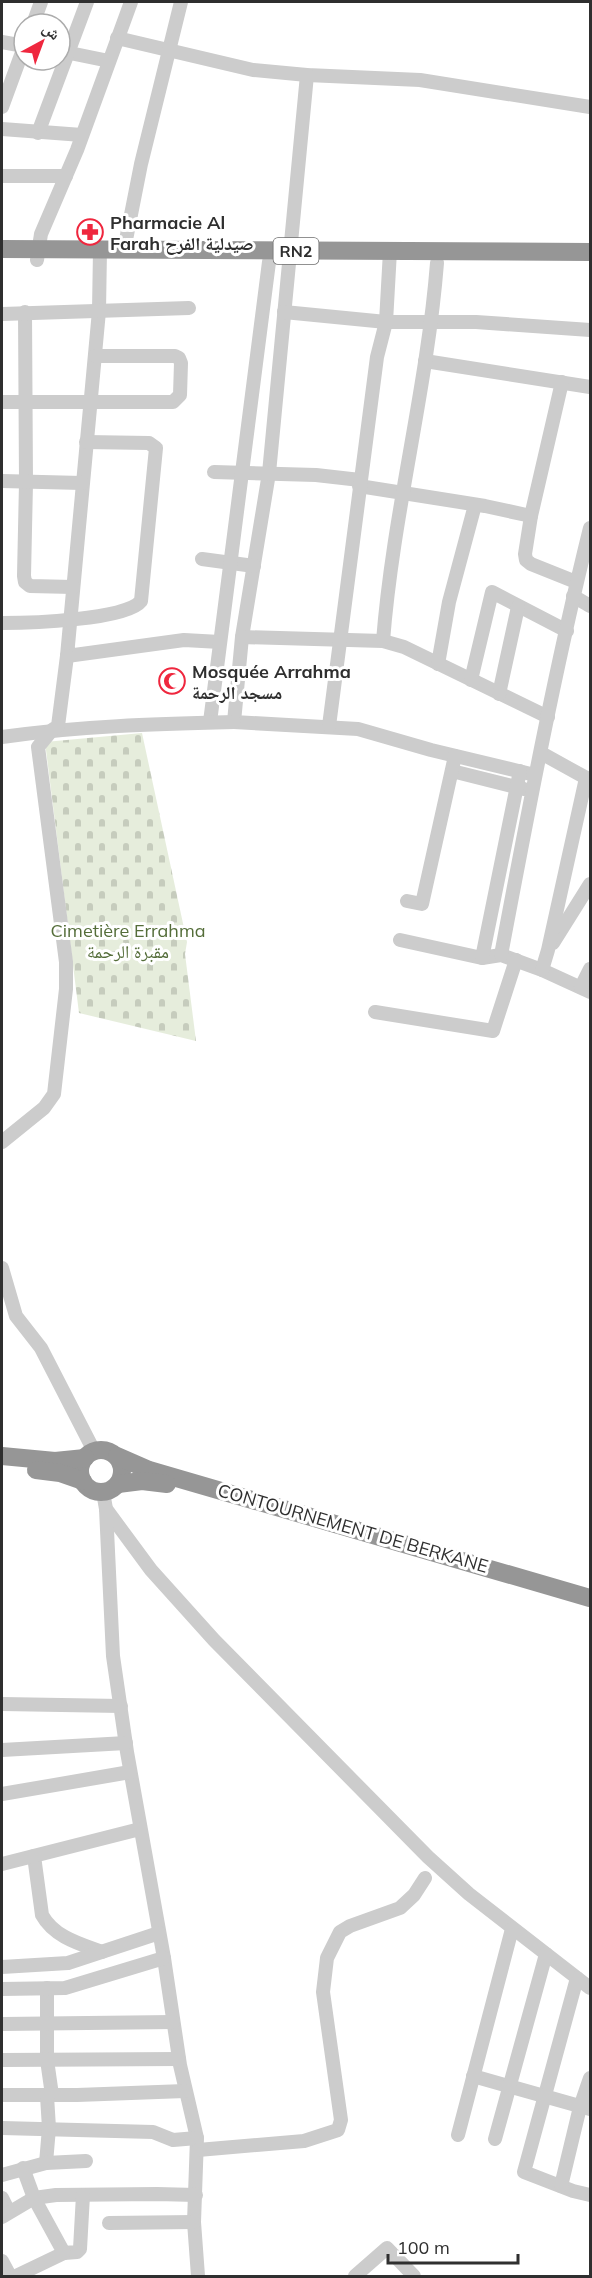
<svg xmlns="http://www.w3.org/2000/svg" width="592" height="2278" viewBox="0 0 592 2278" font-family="Mulish,'Noto Naskh Arabic',sans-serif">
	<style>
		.cemetery { fill: url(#cemetery-stones) }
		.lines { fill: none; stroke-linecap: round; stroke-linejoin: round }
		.minor { stroke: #ccc; stroke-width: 14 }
		.highway { stroke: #969696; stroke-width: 18 }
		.labels { text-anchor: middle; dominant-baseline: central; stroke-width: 6; stroke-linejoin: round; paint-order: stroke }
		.shield { fill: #fff; stroke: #6d6d6d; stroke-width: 1.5 }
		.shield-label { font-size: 16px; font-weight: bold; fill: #2f2f2f }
		.poi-label { font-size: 18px; font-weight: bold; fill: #2f2f2f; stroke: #fff; text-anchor: start }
		.park-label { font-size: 18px; fill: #546d39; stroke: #fff }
		.street-label { font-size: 18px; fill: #2f2f2f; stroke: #fff }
	</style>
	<defs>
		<pattern id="cemetery-stones" width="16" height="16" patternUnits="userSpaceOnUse" patternTransform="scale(1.5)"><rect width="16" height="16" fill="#e6eddc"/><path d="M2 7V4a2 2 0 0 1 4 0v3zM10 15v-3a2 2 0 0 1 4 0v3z" fill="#c6ccbd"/></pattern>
	</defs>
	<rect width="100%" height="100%" fill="#fff"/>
	<path class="cemetery" d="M142,733L187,942L185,954L196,1041L79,1013L45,742Z"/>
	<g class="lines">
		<g class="minor">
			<path d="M33,24L41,2"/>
			<path d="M117,38L253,70L307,75L420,80L590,107"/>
			<path d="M2,42L24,46"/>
			<path d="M60,51L109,61"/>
			<path d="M307,75L269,473L242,637L234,722L358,729L431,750L535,775"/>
			<path d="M2,107L24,47"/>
			<path d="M2,129L82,135"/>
			<path d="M38,133L87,2"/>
			<path d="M2,176H66"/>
			<path d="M100,250L99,311L67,656L184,640L220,642"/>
			<path d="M124,250L141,164L181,2"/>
			<path d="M37,260L41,234L77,150L131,2"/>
			<path d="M25,312L26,483L24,576L25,582L30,586L73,587"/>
			<path d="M284,312L386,322H476L590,330"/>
			<path d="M2,314L189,308"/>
			<path d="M425,361L590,387"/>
			<path d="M562,382L531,516L525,554L526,560L531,564L576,582"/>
			<path d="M2,402H173L180,395L181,363L179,358L175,356H95"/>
			<path d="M214,472L316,475L360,480"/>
			<path d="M2,481L82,483"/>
			<path d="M359,486L485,506L531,516"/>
			<path d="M202,559L254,566"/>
			<path d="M573,596L590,606"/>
			<path d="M2,623C27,623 127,620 141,601L156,448L149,443L86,442"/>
			<path d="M242,637L383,641L404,647L548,717"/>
			<path d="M383,641C393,513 427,390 437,263"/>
			<path d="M438,664L449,602L475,505"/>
			<path d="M471,680L492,592L567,631"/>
			<path d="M499,694L518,607"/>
			<path d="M210,722L269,262"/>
			<path d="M329,726L377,357L386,322L390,251"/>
			<path d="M2,737C79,726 156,724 234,722"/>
			<path d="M541,753L590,780"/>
			<path d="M452,771L524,789"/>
			<path d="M407,901L422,904L455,756"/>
			<path d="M400,940L482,958L501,955L542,970L590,992"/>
			<path d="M553,943L590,884"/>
			<path d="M501,955C528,812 555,669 590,528"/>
			<path d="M482,958L520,771"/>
			<path d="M542,970L548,950L586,778"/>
			<path d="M581,987L590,969"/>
			<path d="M375,1012L493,1031L516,960"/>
			<path d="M2,1142L44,1108L54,1094L66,989V962L38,747L52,730L58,726L67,656"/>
			<path d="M2,1268L16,1316L41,1348L94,1451"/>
			<path d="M103,1492L106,1509L151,1570L214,1640L428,1857L469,1894L590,1988"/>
			<path d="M106,1509L113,1656L127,1752L164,1958L180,2065L197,2138L194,2222L198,2276"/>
			<path d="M2,1704L121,1706"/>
			<path d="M2,1750L126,1743"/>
			<path d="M2,1794L130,1772"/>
			<path d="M34,1856L42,1915C54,1937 80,1944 102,1952"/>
			<path d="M2,1864L140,1829"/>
			<path d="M2,1967L68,1963L159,1933"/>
			<path d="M577,1978L524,2172L573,2191L590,2195"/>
			<path d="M47,1988V2060L52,2095"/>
			<path d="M2,1989L65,1988L164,1958"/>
			<path d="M2,2024L173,2022"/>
			<path d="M2,2060L179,2059"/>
			<path d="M473,2076L590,2109"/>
			<path d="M2,2095H77L185,2091"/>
			<path d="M2,2128L153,2132L173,2140L197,2138"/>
			<path d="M458,2135L512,1929"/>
			<path d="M495,2139L546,1954"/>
			<path d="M198,2150L304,2141L338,2130L341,2120L323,1992L327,1958L340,1932L350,1926L400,1908L414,1895L425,1878"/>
			<path d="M46,2163L49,2128L47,2096"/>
			<path d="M2,2175L46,2163L86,2161"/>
			<path d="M561,2186L580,2107L590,2078"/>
			<path d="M2,2198L9,2212"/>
			<path d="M2,2217L34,2198L56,2195L157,2194L196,2195"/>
			<path d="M109,2223L194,2222"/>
			<path d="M64,2253L77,2252L80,2249L83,2195"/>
			<path d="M2,2261L10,2276"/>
			<path d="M16,2276L64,2253L34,2198L23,2168"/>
			<path d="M355,2276L387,2248L414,2276"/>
		</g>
		<g class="highway">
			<path d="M2,249L590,252"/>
			<circle cx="101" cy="1471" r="21"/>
			<path d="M2,1456L55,1461L85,1458"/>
			<path d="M117,1456L149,1470L590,1598"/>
			<path d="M36,1470L60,1473L83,1481"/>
			<path d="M118,1484L142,1481L167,1484"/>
		</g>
	</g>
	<defs>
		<g id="pharmacy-ring" transform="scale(1.35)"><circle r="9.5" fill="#fff" stroke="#ef273e" stroke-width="1.5"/><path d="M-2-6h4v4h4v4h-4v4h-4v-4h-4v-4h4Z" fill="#ef273e"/></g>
		<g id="mosque-ring" transform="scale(1.35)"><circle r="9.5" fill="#fff" stroke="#ef273e" stroke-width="1.5"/><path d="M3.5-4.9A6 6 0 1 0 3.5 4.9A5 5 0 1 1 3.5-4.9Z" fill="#ef273e"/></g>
	</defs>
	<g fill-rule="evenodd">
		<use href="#pharmacy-ring" x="90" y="232"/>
		<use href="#mosque-ring" x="172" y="681"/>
	</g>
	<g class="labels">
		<rect class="shield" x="273.5" y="238" width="45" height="26" rx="4.5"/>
		<g class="shield-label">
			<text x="296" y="251">RN2</text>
		</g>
		<g class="poi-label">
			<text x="110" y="222">Pharmacie Al<tspan x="110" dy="21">Farah صيدلية الفرح</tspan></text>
			<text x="192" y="671">Mosquée Arrahma<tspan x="192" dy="21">مسجد الرحمة</tspan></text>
		</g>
		<g class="park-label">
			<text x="128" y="930">Cimetière Errahma<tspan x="128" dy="21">مقبرة الرحمة</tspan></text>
		</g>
		<g class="street-label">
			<text transform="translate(353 1528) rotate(16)">CONTOURNEMENT DE BERKANE</text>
		</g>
	</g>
	<rect width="592" height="2278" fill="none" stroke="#2f2f2f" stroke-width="6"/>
	<g transform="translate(42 42) rotate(41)"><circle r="28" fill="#ffffff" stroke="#acacac" stroke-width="1.5"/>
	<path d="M0-4.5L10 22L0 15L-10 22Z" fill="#ef273e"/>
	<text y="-9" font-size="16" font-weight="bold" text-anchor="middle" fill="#2f2f2f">ش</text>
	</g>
	<path d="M388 2254v9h130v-9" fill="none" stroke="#2f2f2f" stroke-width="3"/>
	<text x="397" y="2254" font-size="18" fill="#2f2f2f" stroke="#ffffff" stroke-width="4.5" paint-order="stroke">100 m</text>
</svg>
